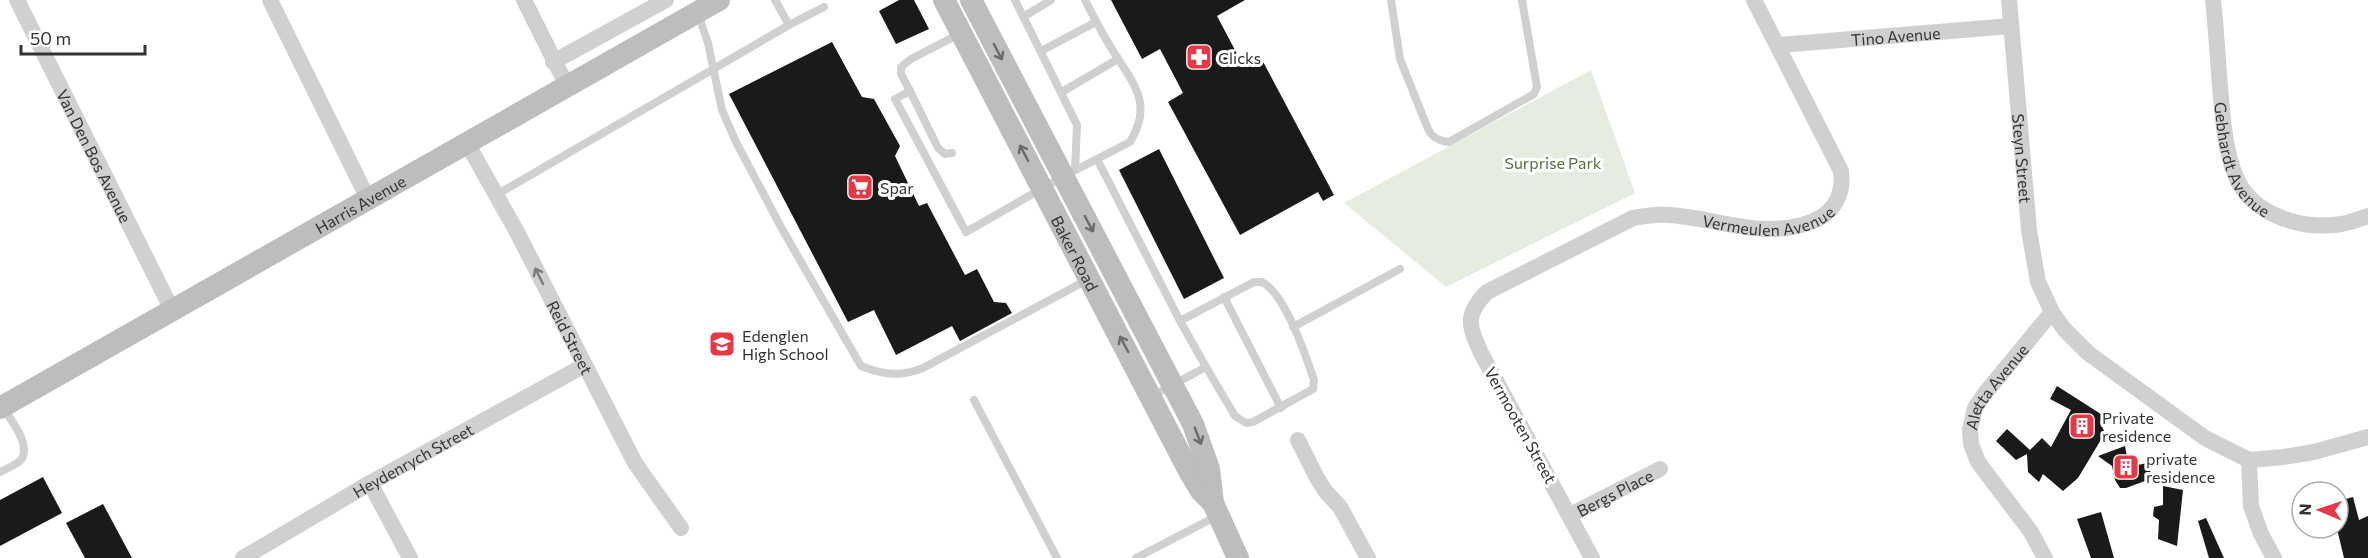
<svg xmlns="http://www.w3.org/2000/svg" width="2368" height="558" viewBox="0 0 2368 558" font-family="Commissioner,sans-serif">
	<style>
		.green { fill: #e6ecdf }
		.building { fill: #1a1a1a }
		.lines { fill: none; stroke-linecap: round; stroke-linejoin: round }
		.service { stroke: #d0d0d0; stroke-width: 8 }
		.minor { stroke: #d0d0d0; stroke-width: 16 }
		.secondary { stroke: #bdbdbd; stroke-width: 22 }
		.oneway { stroke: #6a6a6a }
		.oneway2 { stroke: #7a7a7a }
		.labels { text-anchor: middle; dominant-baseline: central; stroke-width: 6; stroke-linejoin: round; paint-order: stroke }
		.street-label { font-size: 16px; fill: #333; stroke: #fff }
		.poi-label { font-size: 16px; fill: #333; stroke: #fff; text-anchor: start }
		.park-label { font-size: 16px; fill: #56703f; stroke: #fff }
	</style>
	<rect width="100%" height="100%" fill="#fff"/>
	<path class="green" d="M1591,70L1635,193L1446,287L1344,203Z"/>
	<g class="building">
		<path d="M899,0H914L929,29L896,44L879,11Z"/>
		<path d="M1111,0H1245L1217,16L1243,65L1260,56L1334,195L1323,201L1318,192L1240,235L1168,102L1183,93L1160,49L1142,59Z"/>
		<path d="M832,42L862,97L874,99L900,146L895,156L919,206L927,203L965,275L977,269L994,302L1006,303L1012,313L960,341L952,326L896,355L874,310L848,322L729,94Z"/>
		<path d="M1159,149L1224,278L1184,299L1119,170Z"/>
		<path d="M2057,386L2104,416L2100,422L2105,433L2078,478L2063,491L2043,474L2039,482L2028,472L2027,454L2016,460L1996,441L2007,429L2030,450L2042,438L2051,447L2071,410L2050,399Z"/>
		<path d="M2125,446L2129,467L2147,463L2153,478L2126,488H2120L2115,480L2112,466L2098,456Z"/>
		<path d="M43,477L62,513L0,546V500Z"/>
		<path d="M2163,486L2183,490L2177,546L2158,539L2159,520L2153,516L2154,507L2163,505Z"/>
		<path d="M2353,497L2359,520L2368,516V558H2344L2338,533V501Z"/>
		<path d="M103,504L132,558H85L66,523Z"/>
		<path d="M2101,512L2114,558H2091L2077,519Z"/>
		<path d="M2206,518L2224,558H2209L2198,521Z"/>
	</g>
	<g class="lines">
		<g class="service">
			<path d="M775,0L789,25L824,7"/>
			<path d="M1015,0L1077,125L1075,170"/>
			<path d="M1391,0L1400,59L1428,129C1432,138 1440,141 1449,142L1534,94L1537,87L1522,0"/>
			<path d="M698,14L708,43L722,110L736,142L782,229L861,366C884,375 900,377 923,368L1087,280"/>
			<path d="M1023,17L1051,0"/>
			<path d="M1041,51L1096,22"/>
			<path d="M910,91L901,74V67L911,59L961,33"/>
			<path d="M1062,92L1118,59"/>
			<path d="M952,153L945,154L938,148L910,91L895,99L966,232L1064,176L1130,142C1152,106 1136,87 1117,57C1105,39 1095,20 1085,0"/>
			<path d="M1097,159L1180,321L1206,367"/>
			<path d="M496,195L789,25"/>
			<path d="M1224,297L1281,408"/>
			<path d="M1293,327L1400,269"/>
			<path d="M1152,396L1206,367L1235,416L1246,423L1253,422L1313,389L1314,380C1305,354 1286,295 1262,282H1254L1180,321"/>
			<path d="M974,400L1057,558"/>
			<path d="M0,472C6,469 16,465 21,460C32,444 10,420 3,407"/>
			<path d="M1136,558L1217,516"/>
		</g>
		<g class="minor">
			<path id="s1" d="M17,0L172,310"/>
			<path d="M270,0L368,199"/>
			<path d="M524,0L567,86"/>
			<path id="s2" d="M2009,0L2029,230L2038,282L2052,312L2064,329L2088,353L2205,438L2249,460L2284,457L2314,452L2368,437"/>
			<path id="s3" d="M2213,0C2216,29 2218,58 2220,87C2223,118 2224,148 2236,177C2251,213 2296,228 2332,225C2345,225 2356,220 2368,216"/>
			<path id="s4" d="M1779,45L2011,26"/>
			<path d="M553,62L666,0"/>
			<path id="s5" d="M467,143L518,234L635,463L681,528"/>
			<path d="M1298,440L1317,478L1326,492L1340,507L1368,558"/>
			<path d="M2249,460L2251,506L2261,534L2274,558"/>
			<path d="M370,483L410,558"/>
			<path id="s6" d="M1570,515L1660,469"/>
			<path id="s7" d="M243,558L370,483L585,365"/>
			<path id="s8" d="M1592,558L1481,353C1469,326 1464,315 1487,292L1633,218C1645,216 1657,214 1669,215C1718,218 1763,240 1811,222C1834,213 1844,195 1841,171L1754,0"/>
			<path id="s9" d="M2045,558L2031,532L1978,462L1971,444L1970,429L1975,408L1986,392L2052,312"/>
		</g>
		<g class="secondary">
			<path id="s10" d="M944,0L1190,473L1201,491L1213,503"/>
			<path d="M971,0L1193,424L1209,469L1213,503L1238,558"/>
			<path id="s11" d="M0,408L719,0"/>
		</g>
	</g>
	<defs><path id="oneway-shaft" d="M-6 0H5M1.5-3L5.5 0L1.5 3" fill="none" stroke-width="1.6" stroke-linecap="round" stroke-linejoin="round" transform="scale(1.5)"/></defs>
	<g class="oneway">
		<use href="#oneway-shaft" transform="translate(998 52) rotate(62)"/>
		<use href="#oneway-shaft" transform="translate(1024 153) rotate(-118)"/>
		<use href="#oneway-shaft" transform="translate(1089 224) rotate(62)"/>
		<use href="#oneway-shaft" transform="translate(1124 344) rotate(-118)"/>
		<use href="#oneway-shaft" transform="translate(1198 436) rotate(69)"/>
	</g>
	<use class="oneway2" href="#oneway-shaft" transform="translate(539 276) rotate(-117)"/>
	<defs>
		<g id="pharmacy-square" transform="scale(1.35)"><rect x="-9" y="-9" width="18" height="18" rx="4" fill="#e63946" stroke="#fff"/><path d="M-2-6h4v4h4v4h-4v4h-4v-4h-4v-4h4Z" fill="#fff"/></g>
		<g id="supermarket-square" transform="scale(1.35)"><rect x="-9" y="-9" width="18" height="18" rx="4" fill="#e63946" stroke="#fff"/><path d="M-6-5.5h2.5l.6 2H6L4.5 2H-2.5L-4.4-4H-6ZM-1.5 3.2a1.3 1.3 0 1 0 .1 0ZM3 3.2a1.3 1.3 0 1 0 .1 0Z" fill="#fff"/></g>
		<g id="school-square" transform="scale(1.35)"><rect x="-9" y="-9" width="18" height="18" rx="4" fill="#e63946" stroke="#fff"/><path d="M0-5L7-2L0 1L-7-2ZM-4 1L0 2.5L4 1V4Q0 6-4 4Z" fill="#fff"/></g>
		<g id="building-square" transform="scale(1.35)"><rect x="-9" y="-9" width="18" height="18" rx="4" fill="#e63946" stroke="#fff"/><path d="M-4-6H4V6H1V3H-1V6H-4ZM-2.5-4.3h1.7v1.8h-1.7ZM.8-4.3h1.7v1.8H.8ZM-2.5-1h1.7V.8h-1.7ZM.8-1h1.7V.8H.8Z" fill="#fff"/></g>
	</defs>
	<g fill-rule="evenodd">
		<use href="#pharmacy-square" x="1199" y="57"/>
		<use href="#supermarket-square" x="860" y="187"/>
		<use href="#school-square" x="722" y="344"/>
		<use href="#building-square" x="2082" y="426"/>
		<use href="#building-square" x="2126" y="467"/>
	</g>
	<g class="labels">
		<g class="street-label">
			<text stroke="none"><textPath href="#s4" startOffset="117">Tino Avenue</textPath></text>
			<text stroke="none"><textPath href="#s1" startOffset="174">Van Den Bos Avenue</textPath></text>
			<text stroke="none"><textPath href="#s3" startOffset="165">Gebhardt Avenue</textPath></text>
			<text stroke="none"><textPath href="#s2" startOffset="159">Steyn Street</textPath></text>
			<text stroke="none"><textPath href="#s11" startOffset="414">Harris Avenue</textPath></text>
			<text stroke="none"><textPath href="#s8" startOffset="602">Vermeulen Avenue</textPath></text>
			<text stroke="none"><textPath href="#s10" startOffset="285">Baker Road</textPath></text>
			<text stroke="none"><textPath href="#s5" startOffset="220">Reid Street</textPath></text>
			<text stroke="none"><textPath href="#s9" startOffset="202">Aletta Avenue</textPath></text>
			<text transform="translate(1521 425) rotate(61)">Vermooten Street</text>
			<text stroke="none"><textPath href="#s7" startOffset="196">Heydenrych Street</textPath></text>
			<text stroke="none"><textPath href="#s6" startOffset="50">Bergs Place</textPath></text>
		</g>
		<g class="poi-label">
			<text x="1218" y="57">Clicks</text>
			<text x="880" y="187">Spar</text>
			<text x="742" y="335">Edenglen<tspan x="742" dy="18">High School</tspan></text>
			<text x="2102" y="417">Private<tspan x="2102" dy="18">residence</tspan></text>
			<text x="2146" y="458">private<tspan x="2146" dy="18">residence</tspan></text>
		</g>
		<g class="park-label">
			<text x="1553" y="162">Surprise Park</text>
		</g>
	</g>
	<g transform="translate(2320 510) rotate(272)"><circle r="28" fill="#ffffff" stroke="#adadad" stroke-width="1.5"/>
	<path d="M0-4.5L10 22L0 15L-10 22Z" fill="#e63946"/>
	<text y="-9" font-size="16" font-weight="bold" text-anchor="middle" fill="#333333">N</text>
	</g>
	<path d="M21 45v9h124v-9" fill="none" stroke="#333333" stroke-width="3"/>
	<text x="30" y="45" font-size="18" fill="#333333" stroke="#ffffff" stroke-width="4.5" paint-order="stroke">50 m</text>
</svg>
